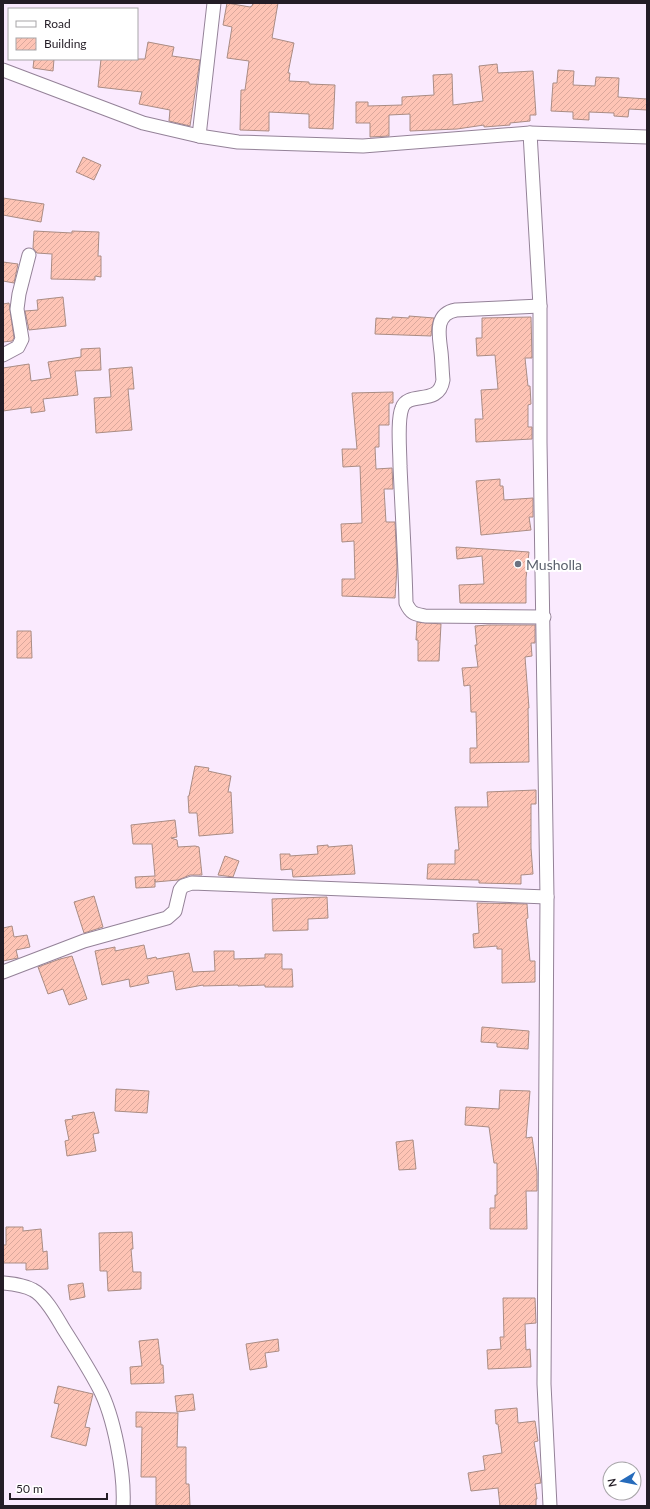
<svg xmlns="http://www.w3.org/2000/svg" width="650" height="1509" viewBox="0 0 650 1509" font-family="Lato,sans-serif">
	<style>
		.building { fill: url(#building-hatch); stroke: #aa8c84 }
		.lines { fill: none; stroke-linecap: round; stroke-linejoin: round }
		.street-casing { stroke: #948298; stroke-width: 15 }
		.street { stroke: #fff; stroke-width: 13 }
		.worship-dot { fill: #6b7280; stroke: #fff; stroke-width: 1.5 }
		.labels { text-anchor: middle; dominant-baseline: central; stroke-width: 4; stroke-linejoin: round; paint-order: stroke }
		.worship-label { font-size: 14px; fill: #5b616d; stroke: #fff; text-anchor: start }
	</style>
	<defs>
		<pattern id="building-hatch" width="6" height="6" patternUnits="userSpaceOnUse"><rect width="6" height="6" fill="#fec4b5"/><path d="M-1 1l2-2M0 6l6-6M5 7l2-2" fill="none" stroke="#daa89c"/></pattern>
	</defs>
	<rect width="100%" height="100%" fill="#faeafe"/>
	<g class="building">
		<path d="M227,3L250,7L252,6L253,3H278L272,38L294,43L288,73H290L289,81L309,82V84L335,85L333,129L309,128V114L269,112V131L240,130L241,90H245L249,61L227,58L232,27L223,25Z"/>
		<path d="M148,42L174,47L172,56L200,60L190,126L169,121L170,110L139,104L142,92L98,87L101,59H145Z"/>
		<path d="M34,59H54L53,71L33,68Z"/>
		<path d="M497,64L498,73L533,71L536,115H530V121L510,123V125L484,127V125L457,129L410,131V114L389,115V136L370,137V123H356V102H368V106L402,105V97L434,95L433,75L452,74L453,105L483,101L479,66Z"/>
		<path d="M558,70L574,71L573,85L595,86L596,77L619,78L618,97L647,99V110L629,109L628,117L614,116V113L589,112V120L573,119V112L551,111L553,83H557Z"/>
		<path d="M83,157L101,165L94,180L76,172Z"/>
		<path d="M3,198L44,204L41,222L3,215Z"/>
		<path d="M34,231L72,233V231L99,232L98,256H101V277L95,276V280L51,279L52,254L37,253L33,248Z"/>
		<path d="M3,262L18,264L14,283L3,281Z"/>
		<path d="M63,297L66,326L29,330L25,311L38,310L37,300Z"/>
		<path d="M9,303L14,338L12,341L3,342V304Z"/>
		<path d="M409,316L434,318L432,326L431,336L375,334L376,318L392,319V317L409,318Z"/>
		<path d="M531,317L532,358H525L528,386H530L531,404L528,405V427H532V439L476,442L475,419H483L481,390L498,389L495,355L477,356L476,338H482V318Z"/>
		<path d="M100,348L101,370L75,371L78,395L43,399L45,411L31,413V407L3,411V368L29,364L31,381L51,378L48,362L81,357V349Z"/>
		<path d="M132,367L134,389H128L132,430L96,433L94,398L111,397L109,369Z"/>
		<path d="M393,392V403H389V425H379V447H375L376,469L392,468L393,489H384L386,522H395L397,567L395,598L342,596V579H355L354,541L342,542L341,524L362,523L360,466L343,467L342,449H357L352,393Z"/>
		<path d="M500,479V486H503L504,500L533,498V517H529L531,530L481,535L476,481Z"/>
		<path d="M456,547L529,552L526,578V603H460L459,585L484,584L482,556L457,559Z"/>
		<path d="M417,622L441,624L439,661H418V640H416Z"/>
		<path d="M488,625H535V643H531L532,656L525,657L529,708H528L529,762L470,763V748H477L476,712H471L470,685L464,686L462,668L478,667L475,645H477L475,626Z"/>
		<path d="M17,631H31L32,658H17Z"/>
		<path d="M195,766L209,768L208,771L231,776L228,792H231L233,833L199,836L197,813H189L188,796H189Z"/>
		<path d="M536,790V804H531V848L533,874L521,875V884L479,883V880L427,879L428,864H455V850H459L455,807H488L487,792Z"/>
		<path d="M175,820L177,837L171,838L177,840L178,847L195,846L199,847L202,875H190L178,880L155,882V879V887L136,888L135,877L155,876L152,844H133L131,825Z"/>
		<path d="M328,845V847L352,845L355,874L293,877L292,869L281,870L280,854H290V856L318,854L317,846Z"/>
		<path d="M225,856L239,861L233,877L218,875Z"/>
		<path d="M94,896L103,927L84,933L74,902Z"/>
		<path d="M327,897L328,918L308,919V930L273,931L272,899Z"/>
		<path d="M477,903L527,904L528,918L526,919L530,961H535V982L502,983V949H497V946L474,948L473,934L479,933Z"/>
		<path d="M12,926L14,937L27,935L30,947L16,950L18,958L3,961V928Z"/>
		<path d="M144,945L147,959L156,957L157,959L189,953L193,972L215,971L214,951H234V959L265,958V954H282V969H292L293,987H265V985L238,986V985L203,986V985L176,990L173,971L147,976L149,983L130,987L129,979L102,985L95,951L115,947V951Z"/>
		<path d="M72,956L87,999L69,1005L63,989L48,994L38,967L60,959Z"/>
		<path d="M482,1027L529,1031L528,1049L497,1047V1043L481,1042Z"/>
		<path d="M116,1089L149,1091L147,1113L115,1111Z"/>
		<path d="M500,1090L530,1091L526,1138L532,1137L537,1172V1191H526L527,1229H490V1208H495V1195H497V1163H494L489,1127L465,1125L466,1107L499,1109Z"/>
		<path d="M94,1112L99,1133L93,1134L96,1151L67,1156L65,1141L69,1140L65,1120L73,1119L72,1116Z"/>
		<path d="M413,1140L416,1169L399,1170L396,1142Z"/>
		<path d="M6,1227H23V1231L41,1229L43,1252L47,1251L48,1269L26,1270V1263H3V1245H6Z"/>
		<path d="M132,1232L133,1249H131L133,1272H141V1289L108,1291L107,1271H100L99,1233Z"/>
		<path d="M83,1283L85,1297L70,1300L68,1285Z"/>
		<path d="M503,1298H535L536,1323L525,1324L526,1350L530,1349L531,1367L488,1369L487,1350L501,1349L500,1337H504Z"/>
		<path d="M158,1339L161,1365H163L164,1383L131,1384L130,1367L142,1366L139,1341Z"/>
		<path d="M278,1339L279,1351L265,1353L267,1367L250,1370L246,1344Z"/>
		<path d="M58,1386L93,1394L85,1427L90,1428L86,1446L51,1437L59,1404L54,1403Z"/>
		<path d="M193,1394L195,1410L177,1412L175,1396Z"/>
		<path d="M517,1408L518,1423L535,1421L538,1441L534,1442L541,1483L535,1484L537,1499H536V1506H500L498,1488L471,1491L468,1473L485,1470L483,1456L502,1453L498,1424H496L495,1410Z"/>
		<path d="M136,1412L178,1413L177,1447H186V1484H189L190,1506H156V1477H141L142,1427H136Z"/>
	</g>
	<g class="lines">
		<g class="street-casing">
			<g id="street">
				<path d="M3,70L143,123L199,136L238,142L363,146L530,133L647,137"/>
				<path d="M530,133L540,306V442L547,897L544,1384L550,1506"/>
				<path d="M199,136L214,3"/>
				<path d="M540,306L456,310C434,314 439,335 441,352C442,361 442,370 443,380C439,407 408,390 402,408C397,420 400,452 400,466C402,512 405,558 406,603C411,614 415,614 425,616L544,617"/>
				<path d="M3,355L18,347L22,339L17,309L19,294L29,255"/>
				<path d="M3,972L84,941L167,918L175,911L180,890L183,886L192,883L547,897"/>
				<path d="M3,1283C13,1284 24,1285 33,1290C45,1296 56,1316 63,1328C75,1347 88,1367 99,1388C114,1416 125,1474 123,1506"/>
			</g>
		</g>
		<use href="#street" class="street"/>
	</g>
	<circle class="worship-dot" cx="518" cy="564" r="4"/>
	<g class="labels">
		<g class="worship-label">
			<text x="526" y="564">Musholla</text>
		</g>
	</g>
	<rect width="650" height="1509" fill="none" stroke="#241d26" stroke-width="8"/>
	<rect x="8" y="8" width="130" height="52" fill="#ffffff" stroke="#a7a5a8"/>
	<rect x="16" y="21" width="20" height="6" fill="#ffffff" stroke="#a7a5a8"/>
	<text x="44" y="28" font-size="12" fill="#241d26">Road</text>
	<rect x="16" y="38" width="20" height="12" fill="url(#building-hatch)" stroke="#a7a5a8"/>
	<text x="44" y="48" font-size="12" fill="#241d26">Building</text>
	<g transform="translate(622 1481) rotate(260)"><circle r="19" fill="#ffffff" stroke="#a7a5a8"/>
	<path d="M0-3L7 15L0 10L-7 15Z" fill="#266bbb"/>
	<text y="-6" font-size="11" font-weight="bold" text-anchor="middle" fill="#241d26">N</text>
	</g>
	<path d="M10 1493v6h97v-6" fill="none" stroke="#241d26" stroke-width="2"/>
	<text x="16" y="1493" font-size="12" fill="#241d26" stroke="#ffffff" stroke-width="3" paint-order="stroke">50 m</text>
</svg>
